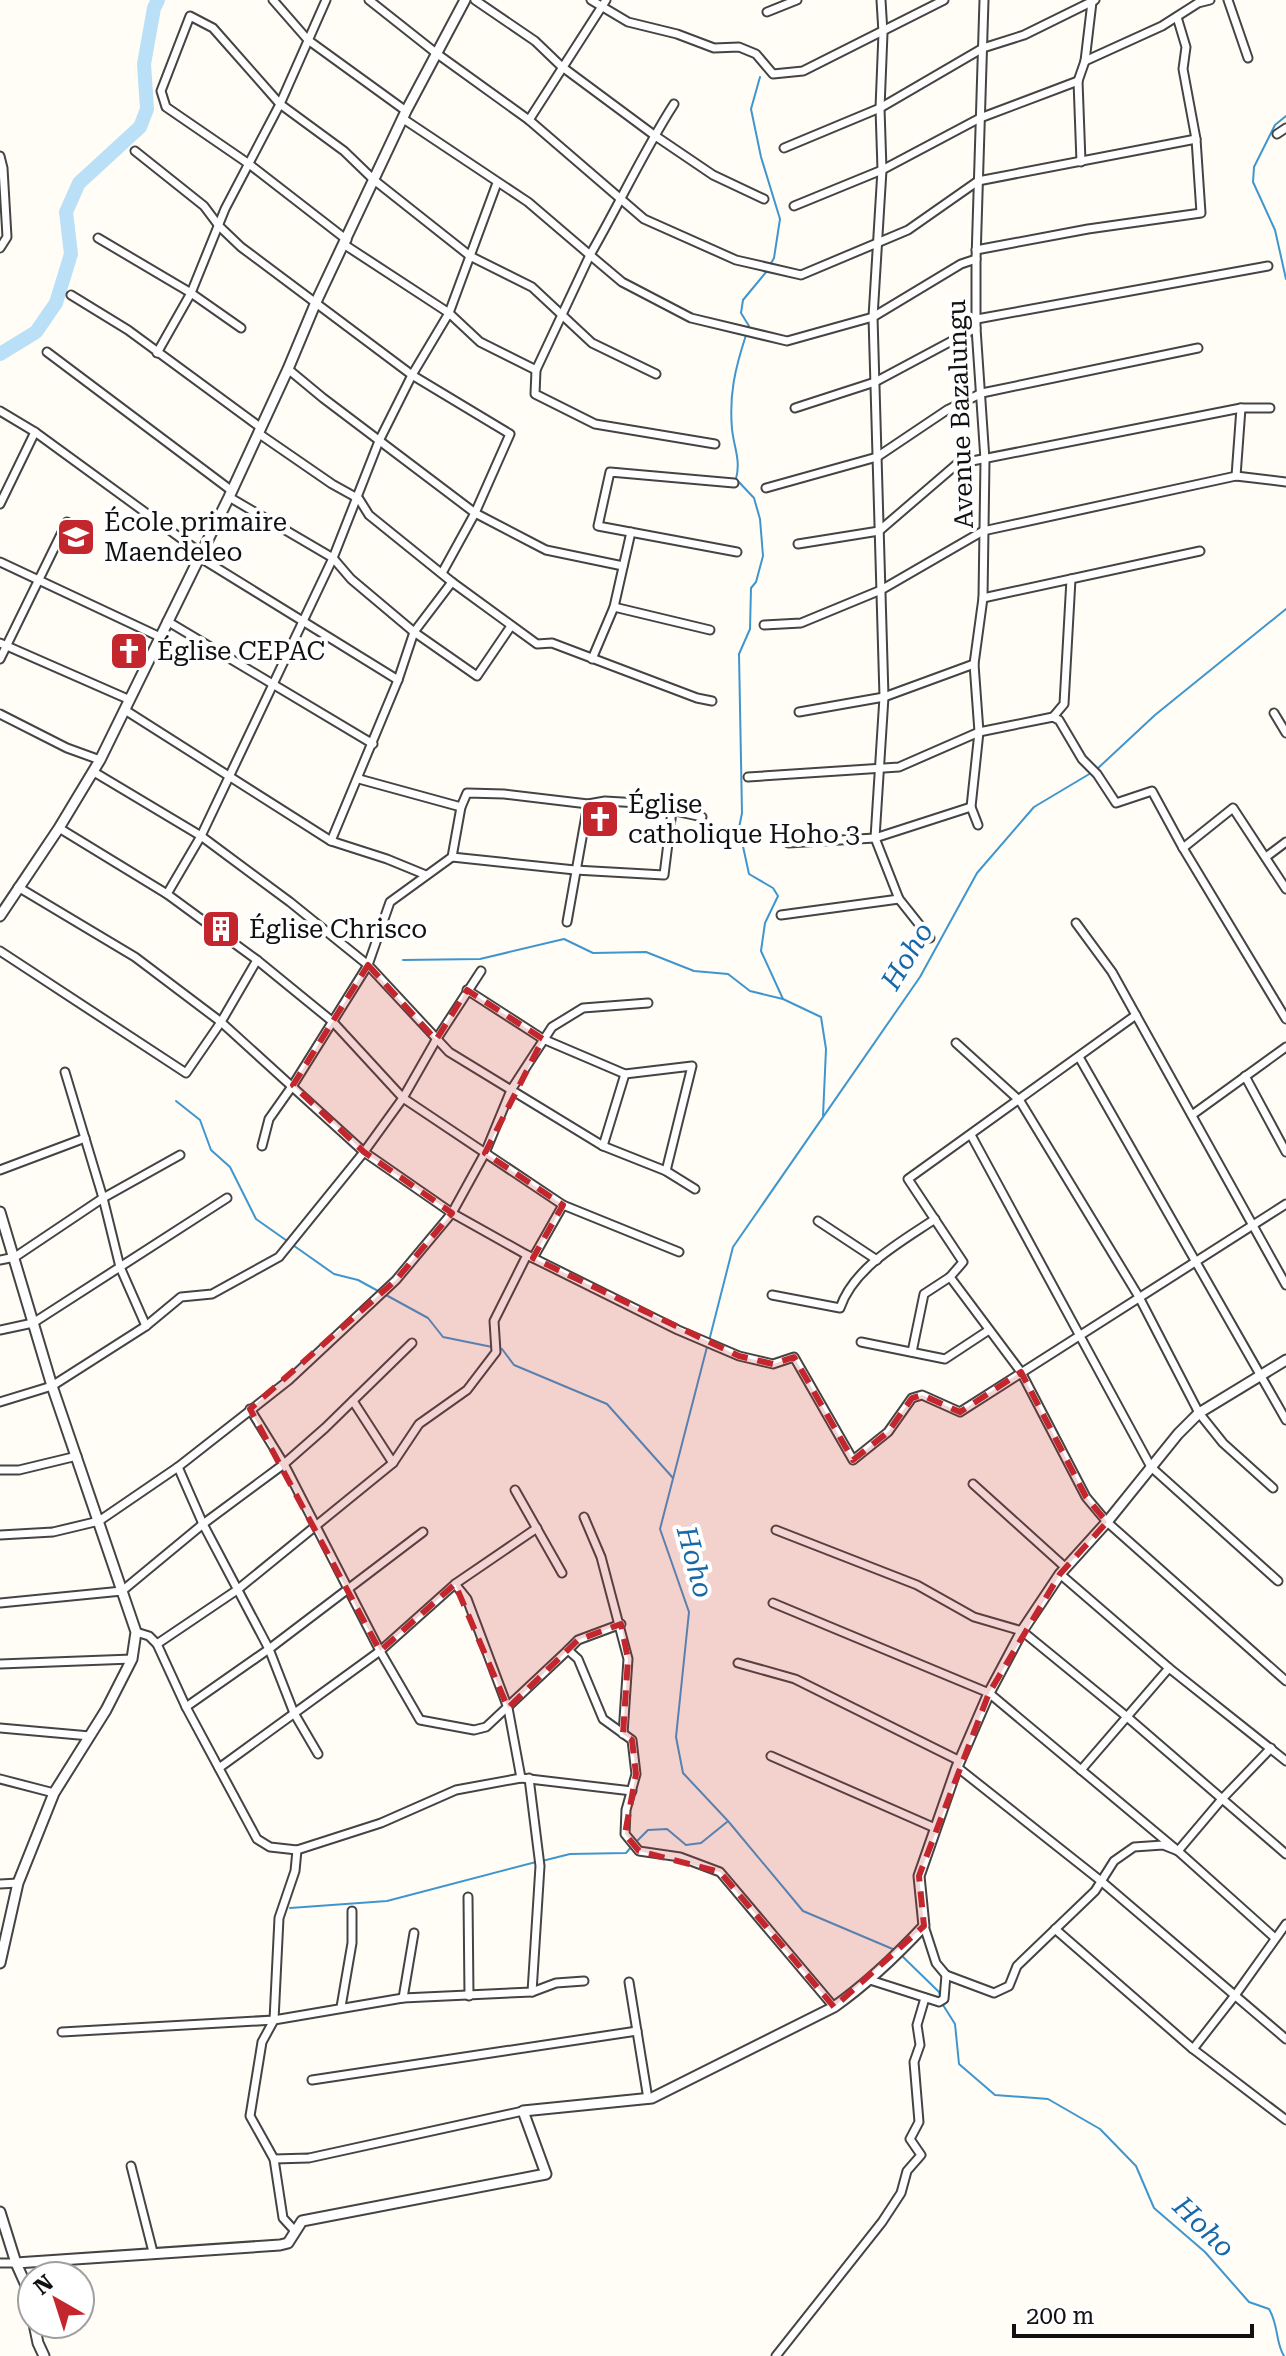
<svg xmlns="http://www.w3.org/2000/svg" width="1286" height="2356" viewBox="0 0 1286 2356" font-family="'Roboto Serif',serif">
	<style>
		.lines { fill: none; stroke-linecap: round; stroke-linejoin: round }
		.stream { stroke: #3f96cf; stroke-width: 2 }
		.river { stroke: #b9e0f7; stroke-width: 14 }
		.minor-casing { stroke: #444; stroke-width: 11 }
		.tertiary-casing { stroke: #444; stroke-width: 13 }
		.minor { stroke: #fff; stroke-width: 7 }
		.tertiary { stroke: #fff; stroke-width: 9 }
		.marked { fill: #c4262e; fill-opacity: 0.2; stroke: #c4262e; stroke-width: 6; stroke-dasharray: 16 10; stroke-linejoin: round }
		.labels { text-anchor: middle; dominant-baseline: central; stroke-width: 8; stroke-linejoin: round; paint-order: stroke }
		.street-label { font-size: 26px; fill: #111; stroke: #fff }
		.poi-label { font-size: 26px; fill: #111; stroke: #fff; text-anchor: start }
		.water-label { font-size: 28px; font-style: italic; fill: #1768a6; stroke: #fff }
	</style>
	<rect width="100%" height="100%" fill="#fffdf5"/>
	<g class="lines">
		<g class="stream">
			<path d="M760,77L751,109L761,157L780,219L774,258L770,265"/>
			<path d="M1286,116L1275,125L1254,167L1253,182L1275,230L1286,279"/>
			<path d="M748,329L749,326L741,313L743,300L767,271"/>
			<path d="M746,335C735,369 729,394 732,429C734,448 741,460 736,479L754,498L760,519L763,556L756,582L751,588L750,629L739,654L742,813L739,828L749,874L773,888L778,896L765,923L761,951L783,999"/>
			<path d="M1096,770L1155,715L1286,609"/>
			<path d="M403,960L480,959L564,939L593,953L646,952L694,971L728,974L750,991L783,999L821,1017L826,1049L823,1116"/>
			<path d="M176,1101L200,1120L211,1150L230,1167L256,1219L334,1274L358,1280L380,1292"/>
			<path d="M386,1295L428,1318L443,1337L502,1349L514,1365L607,1404L673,1478"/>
			<path d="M709,1341L733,1247L920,977L977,873L1034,807L1091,773"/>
			<path d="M707,1347L660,1529L689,1612L676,1737L683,1773L728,1821L803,1911L895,1950"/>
			<path d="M636,1842L648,1830L667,1829L686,1845L701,1843L727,1822"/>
			<path d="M542,1861L570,1854L626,1853L632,1846"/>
			<path d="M290,1908L387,1901L536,1862"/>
			<path d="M900,1954L939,1992L941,1999"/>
			<path d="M943,2005L955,2024L959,2064L995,2095L1048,2099L1100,2129L1136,2166L1154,2208L1205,2252L1249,2302L1269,2309C1279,2326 1275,2341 1284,2356"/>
		</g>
		<path class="river" d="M0,354L36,332L56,303L71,254L66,212L79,183L140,127L147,109L144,64L154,8L158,0"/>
		<g class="minor-casing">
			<g id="minor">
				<path d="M273,0L308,40L406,111"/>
				<path d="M369,0L436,53L529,120L644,219L736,260L801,275L908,230L978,181L1196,139"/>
				<path d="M475,0L535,41L561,66L654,135L713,175L764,199"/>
				<path d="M591,0L628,22L677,34L714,48L739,47L756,54L773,74L803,71L944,0"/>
				<path d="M881,0L883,33L880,108L882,170L873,317L884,697L875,838L899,899L930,938"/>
				<path d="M1228,0L1248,58"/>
				<path d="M767,12L797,0"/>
				<path d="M1085,61L1162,26L1198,3L1210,0"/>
				<path d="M674,104C643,152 619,205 590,255L622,282L691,318L787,341L873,317L961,264L976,259"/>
				<path d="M402,118L528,202L590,255L536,370L535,394L595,424L715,444"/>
				<path d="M529,120L606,0"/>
				<path d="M1277,134L1286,128"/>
				<path d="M784,148L880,108L983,48L1024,35L1095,0"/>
				<path d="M135,151L204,206L219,226L241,247L412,375L510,434L475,513L442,573"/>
				<path d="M0,156L3,168L7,237L0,248"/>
				<path d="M1081,162L1078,81L1085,61L1092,2"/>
				<path d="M794,206L882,170L980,118L1078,81"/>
				<path d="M98,238L191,293L241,328"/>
				<path d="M347,240L249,164L166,107L161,91L190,16L213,28L280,104L344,151L374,180L470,256L532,287L592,343L656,374"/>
				<path d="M345,245L449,313L480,342L536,370"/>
				<path d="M976,250L1088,229L1201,213L1196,139L1183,69L1186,47L1177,17"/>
				<path d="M71,295L128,330L260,427"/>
				<path d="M977,319L1268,266"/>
				<path d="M47,352L232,491"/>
				<path d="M157,353L191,293L225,209L280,104L326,0"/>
				<path d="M288,369L323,398L475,513L546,550L623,566"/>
				<path d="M795,408L875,382L976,328"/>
				<path d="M0,411L35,432L201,553"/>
				<path d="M258,433L332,484L359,499L369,515L452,582L537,644L552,643L697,698L712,701"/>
				<path d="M1236,476L1241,408"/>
				<path d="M734,483L610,472L598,526L737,552"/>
				<path d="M766,488L877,457L947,410L982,393L1198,348"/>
				<path d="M229,497L333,558L351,579L414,632L477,676L511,626"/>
				<path d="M0,504L35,432"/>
				<path d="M798,544L879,531L957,464L1241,408H1270"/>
				<path d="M199,557L398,680"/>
				<path d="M0,562L160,637"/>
				<path d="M983,598L1200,551"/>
				<path d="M614,607L710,630"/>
				<path d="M167,621L373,744"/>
				<path d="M764,625L801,623L881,590L983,531L1236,476L1286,482"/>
				<path d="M0,643L130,700"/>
				<path d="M0,659L67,522"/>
				<path d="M592,659L614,607L631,532"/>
				<path d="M125,710L331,841L387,859L426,875"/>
				<path d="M799,712L884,697L974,664"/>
				<path d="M1274,713L1286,733"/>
				<path d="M0,714L67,748L100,760"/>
				<path d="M1053,717L1064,704L1071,579"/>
				<path d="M94,772L201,836L290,902L368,965L449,1052L603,1146L666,1171L695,1189"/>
				<path d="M748,777L899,767L979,732L1053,717L1059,720L1082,759L1097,774L1116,803L1152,791L1183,848L1286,1019"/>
				<path d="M359,779L461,807"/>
				<path d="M978,825L971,807L979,732L974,664L983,598L985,460L976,328V259L984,0"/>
				<path d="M59,828L167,894L257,960L333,1022L403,1098L563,1205L679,1252"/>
				<path d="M331,841L398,680L414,632L452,582"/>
				<path d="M788,843L875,838L971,807"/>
				<path d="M1183,848L1233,808L1286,889"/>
				<path d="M452,857L575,870L664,875L672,811"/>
				<path d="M1266,857L1286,842"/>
				<path d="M18,887L135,957L221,1022L364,1152L452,1213L527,1255L678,1330L739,1356L773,1364L794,1357L853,1460L888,1432L912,1398L922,1395L960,1412L1286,1204"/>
				<path d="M167,894L201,836L333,558L379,441L412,375L449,313L497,183"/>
				<path d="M781,915L899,899"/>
				<path d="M567,922L588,804"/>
				<path d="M1076,923L1112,972L1286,1285"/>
				<path d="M0,951L186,1073L221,1022L257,960"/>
				<path d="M467,990L543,1039L625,1074L692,1066L666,1171"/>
				<path d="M956,1043L1020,1101L1139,1297L1199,1413L1223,1443L1273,1488"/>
				<path d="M1079,1057L1286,1420"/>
				<path d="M65,1072L103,1198L120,1267L146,1326"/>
				<path d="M1245,1076L1286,1152"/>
				<path d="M1192,1115L1286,1047"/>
				<path d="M971,1135L1151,1467L1278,1581"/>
				<path d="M262,1146L269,1119L293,1085L368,965L390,902L452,857L461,807L467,793L504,794L588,804L605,801L639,803L702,817"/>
				<path d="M603,1146L625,1074"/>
				<path d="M0,1170L85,1138"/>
				<path d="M818,1221L877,1260"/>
				<path d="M533,1258L563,1205"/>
				<path d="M0,1260L15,1257L103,1198L180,1155"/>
				<path d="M950,1277L1021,1372L1086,1497L1107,1522L1286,1681"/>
				<path d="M772,1295L840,1308C854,1267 901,1242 935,1219"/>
				<path d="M0,1330L33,1323L227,1198"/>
				<path d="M861,1342L945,1359L989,1330"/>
				<path d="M912,1352L924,1294L950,1277L963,1262L908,1179L1136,1015"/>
				<path d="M353,1401L393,1463"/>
				<path d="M0,1402L52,1386L146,1326L181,1297L212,1294L279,1257L364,1152L403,1098L436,1040L481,971"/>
				<path d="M250,1409L284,1464L380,1651L420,1720L474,1730L486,1727L568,1650L578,1659L603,1719L632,1740L636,1774L626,1810L625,1834L639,1851L680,1857L720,1872L834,2007"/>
				<path d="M178,1467L203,1524L269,1649L294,1713L318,1754"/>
				<path d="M0,1470H19L77,1456"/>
				<path d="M973,1484L1066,1568"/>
				<path d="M515,1490L562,1573"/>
				<path d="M584,1517L601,1557L628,1659L623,1734"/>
				<path d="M776,1530L917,1585L974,1617L1022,1631L1126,1716L1286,1854"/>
				<path d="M0,1535L53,1532L99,1521L178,1467L289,1380L396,1280L452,1213L485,1153L511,1090L552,1027L583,1008L648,1003"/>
				<path d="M1060,1574L1169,1668L1286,1761"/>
				<path d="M455,1584L467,1599L508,1708L521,1778"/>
				<path d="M0,1603L122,1591L203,1524L284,1464L325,1428L412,1343"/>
				<path d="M773,1603L989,1693L1178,1851L1222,1799L1271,1748"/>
				<path d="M136,1632L149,1636L157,1644L186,1707L257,1839L270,1847L297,1850L381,1823L456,1790L521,1778L632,1791"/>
				<path d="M157,1644L237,1590L393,1463L419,1424L467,1390L496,1352L494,1321L527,1255"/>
				<path d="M568,1650L578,1640L621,1624"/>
				<path d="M738,1663L795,1679L960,1761"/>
				<path d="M0,1664L132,1659"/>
				<path d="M186,1707L269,1649L423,1532"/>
				<path d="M0,1728L90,1736"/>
				<path d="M771,1756L935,1828"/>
				<path d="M957,1767L1101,1881L1286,2039"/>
				<path d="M219,1768L380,1651L455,1584L537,1528"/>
				<path d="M1081,1770L1169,1668"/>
				<path d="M529,1778L540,1866L532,1992"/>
				<path d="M0,1779L54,1793"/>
				<path d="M0,1884L18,1883"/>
				<path d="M468,1897L469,1996"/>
				<path d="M1055,1929L1193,2049L1286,2120"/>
				<path d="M946,1975L994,1993L1009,1986L1017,1966L1095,1891L1114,1861L1134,1847L1163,1845L1178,1851L1275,1938"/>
				<path d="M870,1980L939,2002L944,1999L946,1975L936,1963L924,1926"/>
				<path d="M629,1982L648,2099"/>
				<path d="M403,1998L414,1933"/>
				<path d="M341,2007L352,1943V1911"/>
				<path d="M62,2032L274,2020L403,1998L532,1992L556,1983L584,1981"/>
				<path d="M1193,2049L1236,1994L1286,1924"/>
				<path d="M312,2080L637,2031"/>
				<path d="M274,2159L309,2158L523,2111"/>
				<path d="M131,2166L153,2252"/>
				<path d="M294,2230L283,2218L274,2159L250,2116L262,2042L274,2020L279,1918L295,1871L297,1850"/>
				<path d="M0,2263H16"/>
				<path d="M776,2356L882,2222L901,2193L907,2171L921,2155L910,2139L919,2122L914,2062L920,2045L917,2025L925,1998"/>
			</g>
		</g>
		<g class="tertiary-casing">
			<g id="tertiary">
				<path d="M0,916L59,828L100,760L229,497L288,369L316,302L406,111L465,0"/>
				<path d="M0,1212L52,1386L136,1632L132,1659L106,1710L54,1793L18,1883L0,1963"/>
				<path d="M0,2212L16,2263L29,2292L32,2311"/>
				<path d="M16,2263L280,2245L288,2243L302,2221L546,2174L523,2111L652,2098L834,2007C868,1983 896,1956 924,1926L919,1876L957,1767L989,1693L1022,1631L1060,1574L1107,1522L1178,1434L1199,1413L1286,1360"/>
				<path d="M34,2324L38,2343L44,2356"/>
			</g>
		</g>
		<use href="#minor" class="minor"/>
		<use href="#tertiary" class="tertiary"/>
	</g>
	<path class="marked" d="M368,965L436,1040L467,990L543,1039L485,1153L563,1205L533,1258L739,1356L773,1364L794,1357L853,1460L888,1432L912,1398L922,1395L960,1412L1021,1372L1086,1497L1107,1522L1060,1574L989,1693L919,1876L924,1926L834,2007L720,1872L639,1851L625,1834L636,1774L632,1740L623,1734L628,1659L621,1624L578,1640L508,1708L455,1584L380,1651L250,1409L396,1280L452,1213L364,1152L293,1085Z"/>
	<defs>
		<g id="school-square" transform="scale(2)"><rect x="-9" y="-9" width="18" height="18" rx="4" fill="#c4262e" stroke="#fff"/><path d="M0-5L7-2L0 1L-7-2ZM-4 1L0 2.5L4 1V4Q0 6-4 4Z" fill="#fff"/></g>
		<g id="church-square" transform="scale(2)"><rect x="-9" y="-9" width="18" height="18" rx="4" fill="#c4262e" stroke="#fff"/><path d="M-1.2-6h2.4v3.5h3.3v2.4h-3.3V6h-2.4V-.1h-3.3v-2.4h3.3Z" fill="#fff"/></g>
		<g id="building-square" transform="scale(2)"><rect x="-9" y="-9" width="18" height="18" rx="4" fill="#c4262e" stroke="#fff"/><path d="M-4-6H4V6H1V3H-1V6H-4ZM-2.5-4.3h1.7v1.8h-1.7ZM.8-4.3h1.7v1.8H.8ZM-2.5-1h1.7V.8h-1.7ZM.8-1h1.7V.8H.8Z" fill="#fff"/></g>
	</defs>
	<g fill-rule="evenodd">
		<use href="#school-square" x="76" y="537"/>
		<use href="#church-square" x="129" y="651"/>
		<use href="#church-square" x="600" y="819"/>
		<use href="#building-square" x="221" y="929"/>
	</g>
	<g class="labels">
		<g class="street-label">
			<text transform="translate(960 414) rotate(-92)">Avenue Bazalungu</text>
		</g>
		<g class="poi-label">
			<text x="104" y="522">École primaire<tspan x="104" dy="30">Maendeleo</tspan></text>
			<text x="157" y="651">Église CEPAC</text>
			<text x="628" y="804">Église<tspan x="628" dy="30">catholique Hoho 3</tspan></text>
			<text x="249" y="929">Église Chrisco</text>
		</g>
		<g class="water-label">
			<text transform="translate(907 956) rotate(-59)">Hoho</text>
			<text transform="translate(695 1562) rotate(75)">Hoho</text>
			<text transform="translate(1204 2227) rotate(44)">Hoho</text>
		</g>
	</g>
	<g transform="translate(56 2300) rotate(321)"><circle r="38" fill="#ffffff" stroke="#a0a0a0" stroke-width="2"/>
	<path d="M0-6L14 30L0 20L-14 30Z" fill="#c4262e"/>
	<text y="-12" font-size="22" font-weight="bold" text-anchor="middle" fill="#111111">N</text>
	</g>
	<path d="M1014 2324v12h238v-12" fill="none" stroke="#111111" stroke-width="4"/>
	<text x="1026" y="2324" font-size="24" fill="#111111" stroke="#ffffff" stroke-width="6" paint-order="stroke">200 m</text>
</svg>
